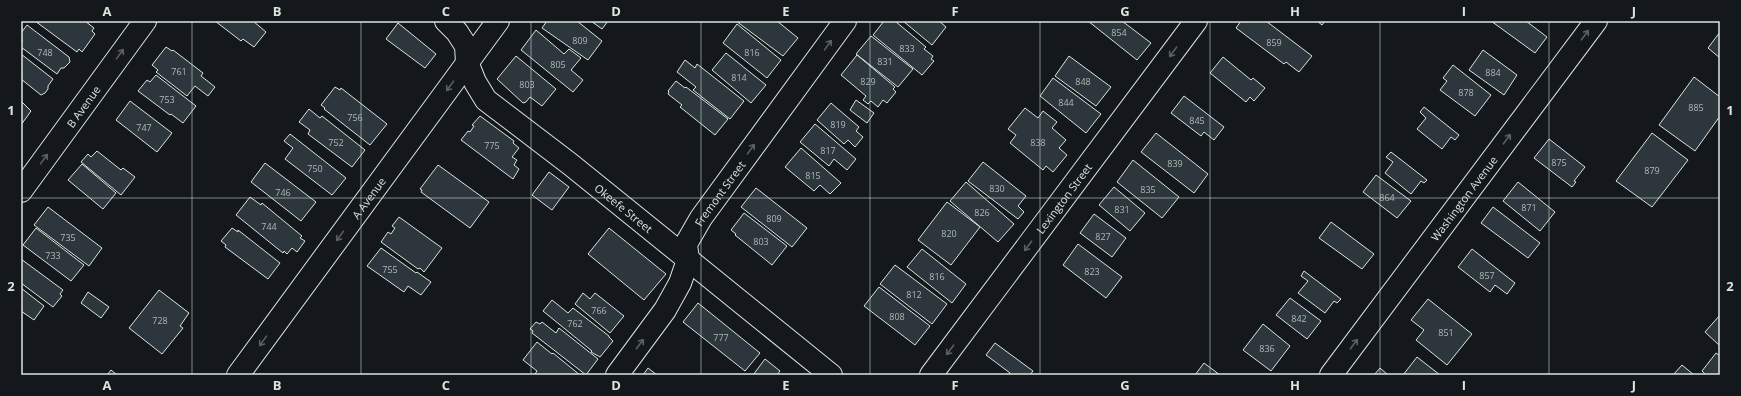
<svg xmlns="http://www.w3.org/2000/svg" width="1741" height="396" viewBox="0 0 1741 396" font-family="'Open Sans',sans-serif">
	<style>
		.building { fill: #2c363c; stroke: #d8e6dc }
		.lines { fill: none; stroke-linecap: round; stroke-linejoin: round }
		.minor-casing { stroke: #d8e6dc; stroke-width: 24 }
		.minor { stroke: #14181c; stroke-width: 22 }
		.oneway { stroke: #59605f }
		.grid { fill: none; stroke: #d8e6dc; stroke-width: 1; stroke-opacity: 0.55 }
		.labels { text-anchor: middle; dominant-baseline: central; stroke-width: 3; stroke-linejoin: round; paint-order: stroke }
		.number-label { font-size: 9px; fill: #adbab4 }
		.street-label { font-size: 11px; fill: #d8e6dc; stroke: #14181c }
		.neatline { fill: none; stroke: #d8e6dc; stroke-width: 1.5 }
		.grid-label { font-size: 13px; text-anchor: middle; font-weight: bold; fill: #d8e6dc }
	</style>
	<rect width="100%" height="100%" fill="#14181c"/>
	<g class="building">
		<path d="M35,21H85L94,28L92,31L95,34L82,52L79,49L77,52Z"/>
		<path d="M215,21H253L266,32L254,47L243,39L241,41Z"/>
		<path d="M547,21H577L602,41L588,60L542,28Z"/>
		<path d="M591,21H608L602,29Z"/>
		<path d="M736,21H777L798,38L783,56Z"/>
		<path d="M884,21H895L926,47L924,49L933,56L931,59L934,61L922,75L873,35Z"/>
		<path d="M903,21H939L946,27L932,45Z"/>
		<path d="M1088,21H1122L1151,43L1137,60Z"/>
		<path d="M1241,21H1266L1312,56L1299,72L1286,62L1284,64L1236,28Z"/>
		<path d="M1317,21H1325L1322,25Z"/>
		<path d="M1491,21H1526L1547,37L1535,53Z"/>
		<path d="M398,23L436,54L425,68L386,39Z"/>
		<path d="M737,24L781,60L767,78L723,43Z"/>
		<path d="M27,25L69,57L70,62L64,68H61L57,74L21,47L22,41L21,33Z"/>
		<path d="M536,30L564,54L569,49L581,58L571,70L583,80L573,92L521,50Z"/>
		<path d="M1720,32V58L1708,48Z"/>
		<path d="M871,36L913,69L898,87L856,54Z"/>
		<path d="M166,47L172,51L173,50L203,73L201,76L215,87L208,96L195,86L187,96L156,72L158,70L152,65Z"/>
		<path d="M1483,50L1517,75L1504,95L1469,70Z"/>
		<path d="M726,53L766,85L751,103L712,70Z"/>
		<path d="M21,54L53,79L48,86V89L45,93L41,95L21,79Z"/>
		<path d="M857,55L895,87L893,89L896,92L887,103L883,100L878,107L871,101L868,104L863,100L866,96L841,75Z"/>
		<path d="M516,56L556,89L542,106L530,97L526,102L523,103L497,79Z"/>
		<path d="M1069,56L1111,87L1096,106L1055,76Z"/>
		<path d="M1223,57L1251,80L1253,78L1265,88L1254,101L1250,97L1246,102L1210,73Z"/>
		<path d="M685,60L695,68L697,64L744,101L730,119L693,90L696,87L677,72Z"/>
		<path d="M1453,65L1491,95L1475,116L1440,90L1447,81L1443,78Z"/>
		<path d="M156,75L196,106L183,123L171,114L170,115L138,91L147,80L150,82Z"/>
		<path d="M1694,77L1720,97V116L1695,151L1659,125Z"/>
		<path d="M1053,78L1101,114L1086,133L1040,96Z"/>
		<path d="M676,81L685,88L686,87L728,119L715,135L680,107L682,105L668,94L669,92L668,91Z"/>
		<path d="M335,87L340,90L341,88L387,124L370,145L324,109L325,108L321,105Z"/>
		<path d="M1184,96L1224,127L1214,140L1204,132L1201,136L1171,113Z"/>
		<path d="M856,100L874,113L867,123L850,110Z"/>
		<path d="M21,101L31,111L21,125Z"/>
		<path d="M130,101L172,133L157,152L116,120Z"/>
		<path d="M831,103L859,127L856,131L863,137L855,147L848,140L844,144L817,120Z"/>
		<path d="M1424,107L1459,135L1455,140L1451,137L1442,149L1417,129L1426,118L1420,112Z"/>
		<path d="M1025,108L1038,118L1043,111L1057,122L1052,128L1066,140L1059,148L1067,155L1053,172L1046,166L1043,170L1010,143L1016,135L1008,129Z"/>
		<path d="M309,109L320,118L322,116L365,150L352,167L308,134L310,130L299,122Z"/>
		<path d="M480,116L514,141L513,143L519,148L512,157L517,160L514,165L519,169L513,179L461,140L468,131L470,132L474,126L472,125Z"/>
		<path d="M815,124L856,159L847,170L834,159L829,166L800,142Z"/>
		<path d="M1156,133L1208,174L1194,193L1141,152Z"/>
		<path d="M1652,133L1688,160L1652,207L1616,181Z"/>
		<path d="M290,134L346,178L332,195L285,159L293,148L284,141Z"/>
		<path d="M1549,139L1585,167L1574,181L1576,182L1572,187L1534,158Z"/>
		<path d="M801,148L841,183L830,194L820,185L814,191L785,167Z"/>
		<path d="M97,151L121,170L123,168L135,177L121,195L81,162L88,154L91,157Z"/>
		<path d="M1391,152L1427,180L1424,183L1421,181L1411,194L1385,173L1393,162L1386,157Z"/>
		<path d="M1133,160L1179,197L1162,218L1117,182Z"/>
		<path d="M983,162L1026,196L1018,206L1024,212L1018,219L968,181Z"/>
		<path d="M265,163L316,202L301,221L251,182Z"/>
		<path d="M82,164L116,193L103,209L68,180Z"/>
		<path d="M438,165L489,202L470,228L421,192L422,190L420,189Z"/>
		<path d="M549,172L569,187L552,210L532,195Z"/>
		<path d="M1376,175L1411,201L1397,218L1363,192Z"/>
		<path d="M966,182L1014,224L998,242L950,201Z"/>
		<path d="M1518,182L1555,212L1540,231L1503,201Z"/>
		<path d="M1114,187L1145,213L1130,231L1099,205Z"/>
		<path d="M756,188L807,228L792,247L741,207Z"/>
		<path d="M250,197L261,205L262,203L302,236L300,238L305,241L297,252L292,248L287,254L284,251L283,253L236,215Z"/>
		<path d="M947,202L980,227L951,265L918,240Z"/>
		<path d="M48,207L102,248L89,266L34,225Z"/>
		<path d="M1493,207L1540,243L1528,258L1481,223Z"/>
		<path d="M744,213L787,246L772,265L735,235L736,234L731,230Z"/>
		<path d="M1094,214L1126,238L1112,257L1080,233Z"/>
		<path d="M399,217L442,248L424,272L420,268L418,269L381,242L388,232L391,234L395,228L392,226Z"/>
		<path d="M1331,222L1374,254L1362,269L1319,238Z"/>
		<path d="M36,228L84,265L71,281L23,245Z"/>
		<path d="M232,228L238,232V230L280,263L268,279L225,247L226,245L221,241Z"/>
		<path d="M609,228L666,274L644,300L588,254Z"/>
		<path d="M1078,244L1122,277L1106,298L1063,265Z"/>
		<path d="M381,248L416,273L417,272L431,282L421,295L408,286L404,292L367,266Z"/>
		<path d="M922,249L966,284L952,303L907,267Z"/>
		<path d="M1472,249L1515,283L1507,294L1495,285L1490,292L1458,267Z"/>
		<path d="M21,259L63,290L60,294L62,296L53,307L21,283Z"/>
		<path d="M895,265L947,304L932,324L880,284Z"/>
		<path d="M1304,271L1341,299L1337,303L1334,301L1325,313L1298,293L1308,281L1301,276Z"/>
		<path d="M879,287L930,326L915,345L864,306Z"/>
		<path d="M21,288L44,306L34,320L21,311Z"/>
		<path d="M159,290L189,313L180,326L183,328L162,354L129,328Z"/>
		<path d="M88,292L109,307L101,318L81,303Z"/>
		<path d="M583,293L590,299L595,293L624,316L610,333L575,304Z"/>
		<path d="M1290,298L1321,321L1307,339L1276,315Z"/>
		<path d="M1428,299L1472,334L1447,365L1416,340L1424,330L1411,320Z"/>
		<path d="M552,300L568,313L573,308L609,336V337L613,341L600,357L591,352L592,351L543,311Z"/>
		<path d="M698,303L760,353L745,371L683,322Z"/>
		<path d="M1720,315V346L1705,332Z"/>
		<path d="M536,322L540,324L542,322L556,333L559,328L598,359L586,375L532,333L533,331L530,329Z"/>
		<path d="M1263,324L1290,346L1271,371L1243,350Z"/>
		<path d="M537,342L552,354L553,353L580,375H536L535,374L537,371L523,360Z"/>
		<path d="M995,343L1033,371L1030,375H1009L1010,373L986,355Z"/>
		<path d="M1716,353L1720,356V375H1706L1702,371Z"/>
		<path d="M1417,357L1440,375H1403Z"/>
		<path d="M765,359L780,371L777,375H753Z"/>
		<path d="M1204,363L1220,375H1195Z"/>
		<path d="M1682,365L1694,375H1673Z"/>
		<path d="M648,368L657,375H643Z"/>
		<path d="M1380,368L1388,375H1374Z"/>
		<path d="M111,370L117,375H107Z"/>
	</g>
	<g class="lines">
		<g class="minor-casing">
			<g id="minor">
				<path id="s1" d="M446,21L457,32L466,46L467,62L475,82L486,100L570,164L831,375"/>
				<path id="s2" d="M21,191L145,21"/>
				<path id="s3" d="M238,375L498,21"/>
				<path id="s4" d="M617,375L665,310L680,283L688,260L686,244L701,218L845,21"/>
				<path id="s5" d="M931,375L1196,21"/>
				<path id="s6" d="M1331,375L1596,21"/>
			</g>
		</g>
		<use href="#minor" class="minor"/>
	</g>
	<defs><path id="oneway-shaft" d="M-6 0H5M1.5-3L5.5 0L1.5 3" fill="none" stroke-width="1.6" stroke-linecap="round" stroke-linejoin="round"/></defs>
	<g class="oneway">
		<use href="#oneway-shaft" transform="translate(1585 35) rotate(-53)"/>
		<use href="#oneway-shaft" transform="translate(828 45) rotate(-54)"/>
		<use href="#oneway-shaft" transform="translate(1173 52) rotate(127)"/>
		<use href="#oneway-shaft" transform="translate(120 54) rotate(-54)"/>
		<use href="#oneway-shaft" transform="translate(450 86) rotate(126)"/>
		<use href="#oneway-shaft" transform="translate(1507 139) rotate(-53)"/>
		<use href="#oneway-shaft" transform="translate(751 149) rotate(-54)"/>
		<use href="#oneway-shaft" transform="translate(44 159) rotate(-54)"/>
		<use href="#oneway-shaft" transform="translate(340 236) rotate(126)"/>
		<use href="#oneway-shaft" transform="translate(1028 246) rotate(127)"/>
		<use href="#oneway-shaft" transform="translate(263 341) rotate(126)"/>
		<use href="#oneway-shaft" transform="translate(640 344) rotate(-53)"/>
		<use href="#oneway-shaft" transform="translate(1354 344) rotate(-53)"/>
		<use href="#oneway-shaft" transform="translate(950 350) rotate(127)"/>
	</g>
	<path class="grid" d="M192,21V375M361,21V375M531,21V375M701,21V375M870,21V375M1040,21V375M1210,21V375M1380,21V375M1549,21V375M21,198H1720"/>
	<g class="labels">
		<g class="number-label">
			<text x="1119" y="32">854</text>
			<text x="580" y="40">809</text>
			<text x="1274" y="42">859</text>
			<text x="907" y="48">833</text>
			<text x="45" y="52">748</text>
			<text x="752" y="52">816</text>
			<text x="885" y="61">831</text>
			<text x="558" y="64">805</text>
			<text x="179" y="71">761</text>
			<text x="1493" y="72">884</text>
			<text x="739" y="77">814</text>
			<text x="868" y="81">829</text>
			<text x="1083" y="81">848</text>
			<text x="527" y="84">803</text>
			<text x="1466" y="92">878</text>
			<text x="167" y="99">753</text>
			<text x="1066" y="102">844</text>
			<text x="1696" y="107">885</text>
			<text x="355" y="117">756</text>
			<text x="1197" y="120">845</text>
			<text x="838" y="124">819</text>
			<text x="144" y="127">747</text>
			<text x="336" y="142">752</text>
			<text x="1038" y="142">838</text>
			<text x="492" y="145">775</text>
			<text x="828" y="150">817</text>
			<text x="1559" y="162">875</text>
			<text x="1175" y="163">839</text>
			<text x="315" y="168">750</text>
			<text x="1652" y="170">879</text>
			<text x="813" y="175">815</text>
			<text x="997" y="188">830</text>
			<text x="1148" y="189">835</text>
			<text x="283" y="192">746</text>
			<text x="1387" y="197">864</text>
			<text x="1529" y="207">871</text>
			<text x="1122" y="209">831</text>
			<text x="982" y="212">826</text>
			<text x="774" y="218">809</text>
			<text x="269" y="226">744</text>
			<text x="949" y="233">820</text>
			<text x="1103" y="236">827</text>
			<text x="68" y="237">735</text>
			<text x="761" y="241">803</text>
			<text x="53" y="255">733</text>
			<text x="390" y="269">755</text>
			<text x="1092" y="271">823</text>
			<text x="1487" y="275">857</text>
			<text x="937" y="276">816</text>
			<text x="914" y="294">812</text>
			<text x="599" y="310">766</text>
			<text x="897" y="316">808</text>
			<text x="1299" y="318">842</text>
			<text x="160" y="320">728</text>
			<text x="575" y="323">762</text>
			<text x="1446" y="332">851</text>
			<text x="721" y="337">777</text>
			<text x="1267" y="348">836</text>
		</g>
		<g class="street-label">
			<text stroke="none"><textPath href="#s2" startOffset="105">B Avenue</textPath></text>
			<text stroke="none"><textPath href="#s4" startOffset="213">Fremont Street</textPath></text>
			<text stroke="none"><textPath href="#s3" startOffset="220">A Avenue</textPath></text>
			<text stroke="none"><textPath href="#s5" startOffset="221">Lexington Street</textPath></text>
			<text stroke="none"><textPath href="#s6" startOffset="221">Washington Avenue</textPath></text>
			<text stroke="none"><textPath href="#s1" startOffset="266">Okeefe Street</textPath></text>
		</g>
	</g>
	<rect width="1741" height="396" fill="none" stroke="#14181c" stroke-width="44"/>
	<rect x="22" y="22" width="1697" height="352" class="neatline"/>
	<g class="grid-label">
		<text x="107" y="16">A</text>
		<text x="277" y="16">B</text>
		<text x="446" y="16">C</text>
		<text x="616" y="16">D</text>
		<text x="786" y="16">E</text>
		<text x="955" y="16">F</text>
		<text x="1125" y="16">G</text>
		<text x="1295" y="16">H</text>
		<text x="1464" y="16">I</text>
		<text x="1634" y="16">J</text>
		<text x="11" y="115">1</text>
		<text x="1730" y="115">1</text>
		<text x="11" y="291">2</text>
		<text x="1730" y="291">2</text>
		<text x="107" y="390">A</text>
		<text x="277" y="390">B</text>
		<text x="446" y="390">C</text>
		<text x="616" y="390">D</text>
		<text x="786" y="390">E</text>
		<text x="955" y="390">F</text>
		<text x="1125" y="390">G</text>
		<text x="1295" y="390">H</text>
		<text x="1464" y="390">I</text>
		<text x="1634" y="390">J</text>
	</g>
</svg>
